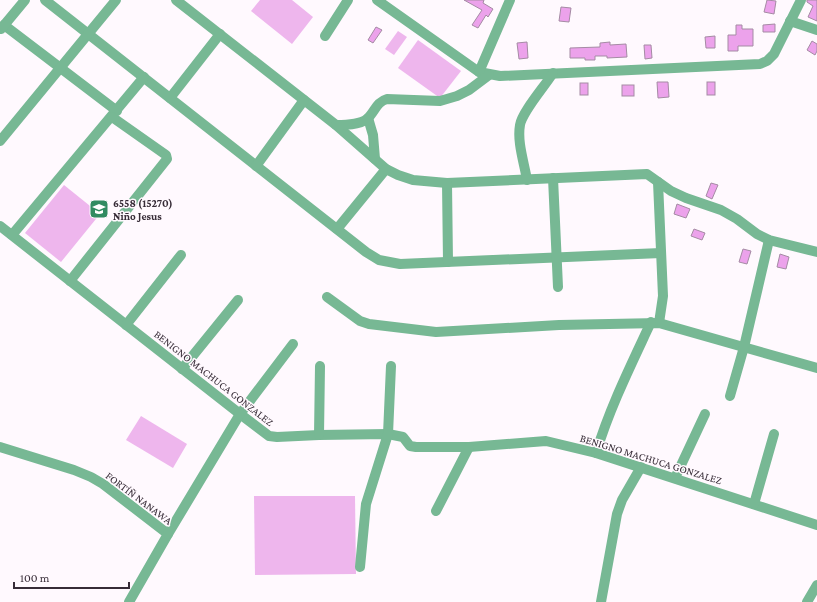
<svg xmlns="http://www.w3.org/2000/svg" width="817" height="602" viewBox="0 0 817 602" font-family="'Crimson Pro',serif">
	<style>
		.green { fill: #eeb6ed }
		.building { fill: #eca2eb; stroke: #a58ba4 }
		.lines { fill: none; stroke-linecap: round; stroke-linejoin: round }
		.minor { stroke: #77b894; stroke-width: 10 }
		.labels { text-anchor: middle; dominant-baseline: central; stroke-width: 3; stroke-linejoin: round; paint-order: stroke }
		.poi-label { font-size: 11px; font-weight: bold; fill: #372c37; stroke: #fff9fe; text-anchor: start }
		.street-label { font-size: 11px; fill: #372c37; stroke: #fff9fe }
	</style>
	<rect width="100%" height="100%" fill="#fff9fe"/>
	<g class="green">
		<path d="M260,0H292L313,17L292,44L251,11Z"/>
		<path d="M398,31L407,37L394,55L385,49Z"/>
		<path d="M418,40L461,71L440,98L398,68Z"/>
		<path d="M64,185L100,214L61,262L25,233Z"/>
		<path d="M141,416L187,444L173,468L126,440Z"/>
		<path d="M254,496H355L356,574L255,575Z"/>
	</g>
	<g class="building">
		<path d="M464,0H484L483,3L493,9L488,17L486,15L478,28L472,25L482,10Z"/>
		<path d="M767,0L776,1L774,14L764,12Z"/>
		<path d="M807,0H817V21L808,17L813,6L807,2Z"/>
		<path d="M561,7L571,8L569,22L559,21Z"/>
		<path d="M775,24V32H763V25Z"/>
		<path d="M736,25H742V29H753V46H738V51H728V35H736Z"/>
		<path d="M376,27L382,30L373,43L368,40Z"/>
		<path d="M715,36V48H706L705,37Z"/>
		<path d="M812,41L817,44V51L815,55L807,50Z"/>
		<path d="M527,42L528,58L519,59L517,43Z"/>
		<path d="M610,42V45L626,44L627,57L607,58V56H595V60H585V58H570V48L600,47V43Z"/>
		<path d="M644,45H651L652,58L645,59Z"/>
		<path d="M657,82H668L669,97L658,98Z"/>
		<rect x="707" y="82" width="8" height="13"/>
		<rect x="580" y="83" width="8" height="12"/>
		<rect x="622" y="85" width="12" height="11"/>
		<path d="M711,183L718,185L712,199L706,196Z"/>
		<path d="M677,204L690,209L686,218L674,214Z"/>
		<path d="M694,229L705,233L702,240L691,236Z"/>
		<path d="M743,249L751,251L747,264L739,262Z"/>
		<path d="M780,254L789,257L786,269L777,267Z"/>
	</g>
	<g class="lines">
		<g class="minor">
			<path d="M45,0L366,252L379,260L400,264L661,253"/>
			<path d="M176,0L336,125L386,169L398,175L413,180L447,183L647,174L671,191L686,198L721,210L737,219L757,234L769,240L817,252"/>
			<path d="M377,0L479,72L500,76L760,64L767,61L774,54L801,0"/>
			<path d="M790,21L817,30"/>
			<path d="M4,25L117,111"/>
			<path d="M1,29L25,0"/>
			<path d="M325,36L348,0"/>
			<path d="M479,72L510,0"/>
			<path d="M170,98L220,34"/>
			<path d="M368,118L373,135L375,159"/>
			<path d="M336,125C345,125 359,125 367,119C375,112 376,102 387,99L440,101L457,96L469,90L489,75"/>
			<path d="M0,141L116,0"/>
			<path d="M256,166L304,100"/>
			<path d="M553,178L558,287"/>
			<path d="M527,180C524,162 517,142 520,125C522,112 545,86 553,73"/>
			<path d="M658,182L663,296L659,323"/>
			<path d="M447,183L448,262"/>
			<path d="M0,226L240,414L269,436L277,437L319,435L388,434L403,437L410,446L416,447H469L546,441L596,453L817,525"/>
			<path d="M337,229L386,169"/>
			<path d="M12,235L144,77"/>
			<path d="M70,281L167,159L166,155L112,117"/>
			<path d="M327,297L360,321L369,324L436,332L559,325L659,323L817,368"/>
			<path d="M126,325L181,255"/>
			<path d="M182,369L238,300"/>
			<path d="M730,396L744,347L769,240"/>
			<path d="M319,435L320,366"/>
			<path d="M0,447L74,470L91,477L103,484L168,534L129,602"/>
			<path d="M596,453C610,407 631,365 651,322"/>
			<path d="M675,478L705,414"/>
			<path d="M754,504L774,434"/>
			<path d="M436,511L469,447"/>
			<path d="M168,534L240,414L293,344"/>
			<path d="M360,567L366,504L388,434L391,366"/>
			<path d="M601,602L617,514L622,500L641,467"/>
			<path d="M807,602L817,585"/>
		</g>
	</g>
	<defs>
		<g id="school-square" transform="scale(1)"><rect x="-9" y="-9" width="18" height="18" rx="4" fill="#318b61" stroke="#fff9fe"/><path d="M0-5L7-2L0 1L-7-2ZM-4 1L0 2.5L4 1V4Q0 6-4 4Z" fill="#fff"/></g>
	</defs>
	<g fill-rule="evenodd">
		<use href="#school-square" x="99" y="209"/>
	</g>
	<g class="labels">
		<g class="poi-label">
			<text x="113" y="203">6558 (15270)<tspan x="113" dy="13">Niño Jesus</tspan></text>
		</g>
		<g class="street-label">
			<text transform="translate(214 378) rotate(38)">BENIGNO MACHUCA GONZALEZ</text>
			<text transform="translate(651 459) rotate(17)">BENIGNO MACHUCA GONZALEZ</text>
			<text transform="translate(139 498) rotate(37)">FORTÍÑ NANAWA</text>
		</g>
	</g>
	<path d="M14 582v6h115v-6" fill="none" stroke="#372c37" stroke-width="2"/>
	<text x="20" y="582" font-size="12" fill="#372c37" stroke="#fff9fe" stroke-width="3" paint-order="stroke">100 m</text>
</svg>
